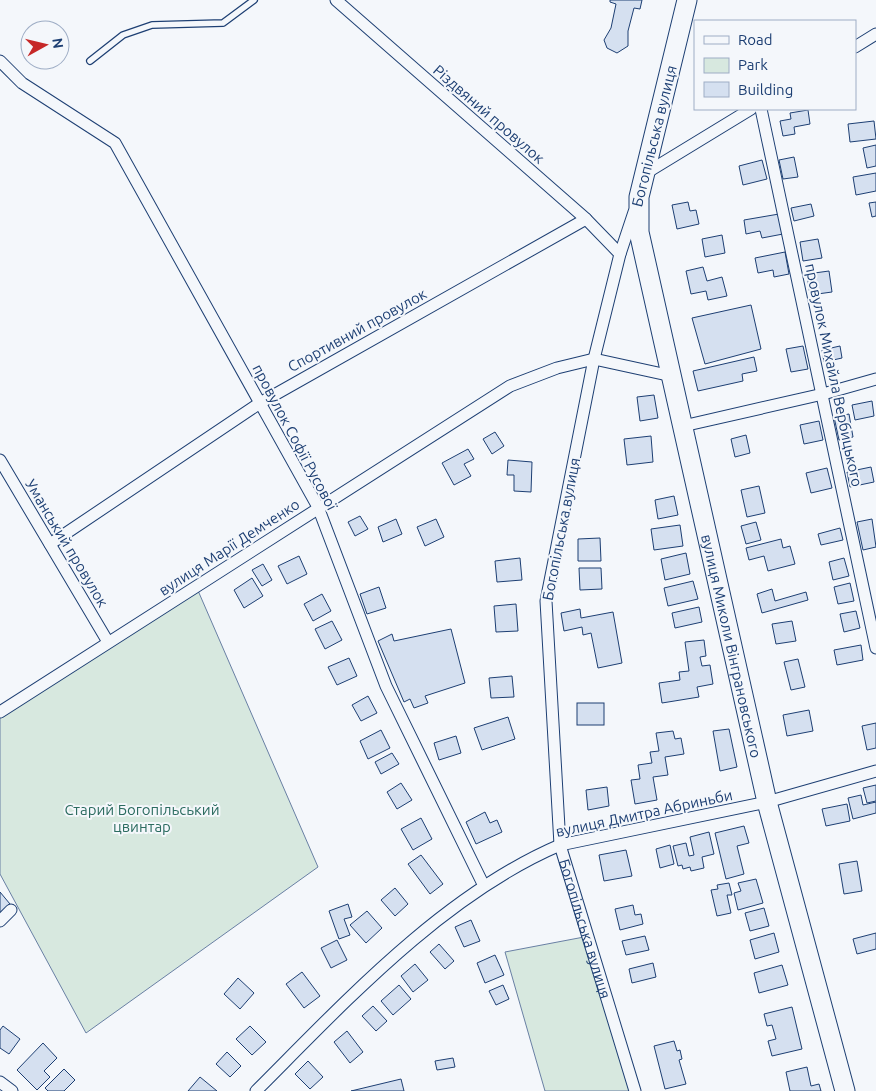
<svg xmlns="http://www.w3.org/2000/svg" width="876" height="1091" viewBox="0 0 876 1091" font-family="Ubuntu,sans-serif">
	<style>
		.green { fill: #d7e8df; stroke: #687fa3 }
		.building { fill: #d5e0f0; stroke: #1d3f73 }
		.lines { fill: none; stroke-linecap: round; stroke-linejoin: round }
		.lane-casing { stroke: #1d3f73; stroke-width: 8 }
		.street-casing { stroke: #1d3f73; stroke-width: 13 }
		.primary-casing { stroke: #1d3f73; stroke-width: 21 }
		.lane { stroke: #f4f7fb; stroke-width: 5.5 }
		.street { stroke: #f4f7fb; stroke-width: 11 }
		.primary { stroke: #f4f7fb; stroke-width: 19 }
		.labels { text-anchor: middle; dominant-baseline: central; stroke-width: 4; stroke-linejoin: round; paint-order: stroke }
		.street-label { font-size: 15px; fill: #1d3f73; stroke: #f4f7fb }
		.park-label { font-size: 15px; fill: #2c6c60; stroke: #f4f7fb }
	</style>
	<rect width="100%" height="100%" fill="#f4f7fb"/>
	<g class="green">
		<path d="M196,586L318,867L86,1033L0,874V713Z"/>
		<path d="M584,937L632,1091H545L505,952Z"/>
	</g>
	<g class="building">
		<path d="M610,0H642L640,9L634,8L628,31V46L617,53L607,48L604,40L611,28L616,4L610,2Z"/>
		<path d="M808,110L810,124L794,127L795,134L783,136L780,121L791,119L790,113Z"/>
		<path d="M874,121L876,139L850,142L848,124Z"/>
		<path d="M876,145V166L867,168L863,148Z"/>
		<path d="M794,157L798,177L783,179L779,160Z"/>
		<path d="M762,160L767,179L743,185L739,166Z"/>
		<path d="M876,173V191L856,195L853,177Z"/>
		<path d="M688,202L690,211L696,210L699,224L677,229L672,205Z"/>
		<path d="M876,202V216L872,217L869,203Z"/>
		<path d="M811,204L814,216L794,221L791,208Z"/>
		<path d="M779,214L783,234L762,238L760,231L746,234L744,220Z"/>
		<path d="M722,235L725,253L705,257L702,239Z"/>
		<path d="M818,239L822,258L803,261L800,242Z"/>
		<path d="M785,252L789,274L774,277L773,270L758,273L755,258Z"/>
		<path d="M703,267L707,281L722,277L727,296L708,300L706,291L691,294L686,271Z"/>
		<path d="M829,271L832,292L810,295L807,274Z"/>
		<path d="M751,305L761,349L705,364L692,318Z"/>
		<path d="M803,346L808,369L791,372L786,349Z"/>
		<path d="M840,346L842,358L824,362L822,350Z"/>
		<path d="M754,357L757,371L742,374L743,381L698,391L693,371Z"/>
		<path d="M654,395L658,418L640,421L637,397Z"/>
		<path d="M872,401L874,416L855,420L852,405Z"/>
		<path d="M849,414L853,437L839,440L834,417Z"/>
		<path d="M819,421L823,440L804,444L800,425Z"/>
		<path d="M495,432L504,446L492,454L483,439Z"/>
		<path d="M746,435L750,453L735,457L731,439Z"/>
		<path d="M651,436L653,462L627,465L624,439Z"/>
		<path d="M468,449L474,459L464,464L471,476L454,485L442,463Z"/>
		<path d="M508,460L532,462L531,492L514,491V475H507Z"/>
		<path d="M871,467L874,482L850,487L847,472Z"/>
		<path d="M827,468L832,488L811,493L806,473Z"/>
		<path d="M759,486L765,513L747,517L741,490Z"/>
		<path d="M674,496L678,515L658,519L655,500Z"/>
		<path d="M360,516L368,529L355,536L348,522Z"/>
		<path d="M396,519L402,534L383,542L378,527Z"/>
		<path d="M436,519L444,537L425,546L417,527Z"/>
		<path d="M872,519L876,547L863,550L857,522Z"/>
		<path d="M756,522L761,540L746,544L741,526Z"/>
		<path d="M680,525L683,546L654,550L651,529Z"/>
		<path d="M840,528L843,540L821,545L818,534Z"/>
		<path d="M600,538L601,561H578V539Z"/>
		<path d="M781,539L783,548L790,546L795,564L768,571L764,556L749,560L746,548Z"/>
		<path d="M686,553L690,574L665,580L661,559Z"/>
		<path d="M299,556L307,574L287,584L278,566Z"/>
		<path d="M520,558L522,580L497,582L495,561Z"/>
		<path d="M844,558L849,576L833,580L829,562Z"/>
		<path d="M263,564L272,580L262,586L252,570Z"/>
		<path d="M579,568H601L602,589L580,590Z"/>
		<path d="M252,578L263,596L244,608L234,590Z"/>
		<path d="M693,581L698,599L668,606L664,588Z"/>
		<path d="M850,583L854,601L838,604L834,587Z"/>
		<path d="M379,587L386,608L367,614L360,594Z"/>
		<path d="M772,589L775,601L806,592L808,600L762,613L757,594Z"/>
		<path d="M322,594L331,611L313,621L304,604Z"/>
		<path d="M516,604L518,631L496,632L494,606Z"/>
		<path d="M699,607L702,622L675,628L672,613Z"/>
		<path d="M580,609L581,618L613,612L622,663L598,668L591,633L583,635L582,627L564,631L561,613Z"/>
		<path d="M856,611L860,628L844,632L840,614Z"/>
		<path d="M332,621L342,640L325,649L315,629Z"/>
		<path d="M792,621L796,641L776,644L772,624Z"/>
		<path d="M451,629L465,683L425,696L428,703L414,708L410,699L404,702L378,641L392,634L394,641Z"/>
		<path d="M704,640L706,656L700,657L702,666L710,665L713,684L697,687L699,697L662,703L659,683L680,680L679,672L689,671L685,642Z"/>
		<path d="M861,645L863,660L837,665L834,650Z"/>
		<path d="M349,658L357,676L337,685L328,667Z"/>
		<path d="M798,659L805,687L791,690L784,662Z"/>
		<path d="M512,676L514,697L491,698L489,678Z"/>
		<path d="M368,696L377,713L361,721L352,705Z"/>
		<rect x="577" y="703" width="27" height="22"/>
		<path d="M809,710L813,731L787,736L783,715Z"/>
		<path d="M508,717L515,739L482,750L474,728Z"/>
		<path d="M876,723V748L867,750L862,726Z"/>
		<path d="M729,729L737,767L720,771L713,731Z"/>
		<path d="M381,730L390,748L368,759L360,741Z"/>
		<path d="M673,731L675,739L681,738L684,754L665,757L668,775L653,777L657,800L635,804L631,780L640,779L638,765L652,763L650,752L659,751L656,733Z"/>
		<path d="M456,736L461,753L439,760L434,743Z"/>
		<path d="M392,753L399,764L381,774L375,762Z"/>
		<path d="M401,783L412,800L397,809L387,792Z"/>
		<path d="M876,785V801L867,803L863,788Z"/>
		<path d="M607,787L609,806L588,810L586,790Z"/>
		<path d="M861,795L863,805L876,802V813L853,819L848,798Z"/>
		<path d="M847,804L850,821L826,826L822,809Z"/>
		<path d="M485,812L490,823L497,820L502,832L476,844L466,822Z"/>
		<path d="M421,818L432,839L413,850L401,829Z"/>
		<path d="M744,826L749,843L737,846L744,874L726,879L715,833Z"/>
		<path d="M709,832L714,854L702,857L704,868L691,871L690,867L683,869L682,865L678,866L673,846L686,843L689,856L694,855L690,837Z"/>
		<path d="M670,845L674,864L660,868L656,849Z"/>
		<path d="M626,850L632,876L604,881L599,855Z"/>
		<path d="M421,855L443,884L430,894L408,864Z"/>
		<path d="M857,861L862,891L844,894L839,864Z"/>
		<path d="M756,879L763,903L738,910L734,893L741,891L738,883Z"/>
		<path d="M729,883L732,895H727L731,913L717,916L711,890L718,889L717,885Z"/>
		<path d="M395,888L408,904L395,916L381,900Z"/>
		<path d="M0,892L10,904L0,913Z"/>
		<path d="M348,904L352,917L344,919L350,935L339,939L329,911Z"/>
		<path d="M633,905L635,915L641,914L643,924L620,930L615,909Z"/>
		<path d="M764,908L769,926L750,931L745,913Z"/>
		<path d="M367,911L382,928L366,943L350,925Z"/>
		<path d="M471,920L480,941L464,947L455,927Z"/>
		<path d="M774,933L779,952L755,959L750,940Z"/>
		<path d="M876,933V949L857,954L853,939Z"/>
		<path d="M645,936L649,950L626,955L622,941Z"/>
		<path d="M337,940L347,960L331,968L321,948Z"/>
		<path d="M439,944L454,961L445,969L430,952Z"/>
		<path d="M495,955L504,975L485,983L477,963Z"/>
		<path d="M653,963L656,977L632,983L629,969Z"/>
		<path d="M415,964L428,980L413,992L401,976Z"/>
		<path d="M782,965L788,985L759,993L754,973Z"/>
		<path d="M302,972L320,996L304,1008L286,984Z"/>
		<path d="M238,978L254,993L240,1009L224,994Z"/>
		<path d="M399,985L411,999L393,1015L381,1001Z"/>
		<path d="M503,985L509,999L496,1005L489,991Z"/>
		<path d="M373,1006L387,1021L376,1031L362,1016Z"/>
		<path d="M792,1007L802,1049L772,1056L768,1041L776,1039L772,1025L767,1026L764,1014Z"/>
		<path d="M3,1026L20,1039L9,1054L0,1048V1030Z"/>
		<path d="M250,1026L266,1042L252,1055L236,1039Z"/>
		<path d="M347,1031L363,1052L350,1063L334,1042Z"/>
		<path d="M674,1041L677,1051L680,1050L682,1059L679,1060L686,1084L665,1089L654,1046Z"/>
		<path d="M43,1043L57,1058L44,1071L50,1077L37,1090L17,1070Z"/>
		<path d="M227,1052L241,1066L230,1077L216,1064Z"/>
		<path d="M453,1058L455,1067L437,1070L435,1061Z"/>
		<path d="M308,1061L323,1077L310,1089L295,1074Z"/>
		<path d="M807,1067L811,1086L819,1084L821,1091H790L786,1072Z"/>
		<path d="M64,1069L75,1080L64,1091H48L45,1088Z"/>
		<path d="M200,1077L217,1091H188Z"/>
		<path d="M401,1079L404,1091H351Z"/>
	</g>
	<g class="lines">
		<g class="lane-casing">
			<path id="lane" d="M90,61L123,35L152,25L223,23L254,0"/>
		</g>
		<g class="street-casing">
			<g id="street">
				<path d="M336,0L586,219L620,254"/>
				<path d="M855,47L876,34"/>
				<path d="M0,61L22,83L115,143L318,507L386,686L484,886"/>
				<path d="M761,109L876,648"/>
				<path d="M646,173L751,109"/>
				<path id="s1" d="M634,212L620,254L594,359L546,601L560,845L635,1091"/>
				<path d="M683,426L823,394L876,379"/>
				<path d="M0,460L108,642"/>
				<path d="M50,544L260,403L586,219"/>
				<path d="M0,712L510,386L557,368L594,359L672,376"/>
				<path d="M0,921L11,910"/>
				<path d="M0,1082L12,1091"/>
				<path d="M256,1091C345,1002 443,895 560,845L767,802L876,771"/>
			</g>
		</g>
		<g class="primary-casing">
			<g id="primary">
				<path id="s2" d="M687,0L639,197V232L767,802L845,1091"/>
			</g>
		</g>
		<use href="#lane" class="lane"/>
		<use href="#street" class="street"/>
		<use href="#primary" class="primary"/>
	</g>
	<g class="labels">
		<g class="street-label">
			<text transform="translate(489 114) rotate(41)">Різдвяний провулок</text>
			<text transform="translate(654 136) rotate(-76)">Богопільська вулиця</text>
			<text transform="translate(357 330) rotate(-29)">Спортивний провулок</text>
			<text transform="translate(834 375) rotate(78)">провулок Михайла Вербицького</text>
			<text transform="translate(295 437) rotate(62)">провулок Софії Русової</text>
			<text transform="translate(561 529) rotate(-79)">Богопільська вулиця</text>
			<text transform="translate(67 543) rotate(59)">Уманський провулок</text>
			<text transform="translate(229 547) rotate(-33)">вулиця Марії Демченко</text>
			<text stroke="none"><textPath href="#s2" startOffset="662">вулиця Миколи Вінграновського</textPath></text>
			<text transform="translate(644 813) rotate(-12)">вулиця Дмитра Абриньби</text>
			<text stroke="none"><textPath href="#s1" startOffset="731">Богопільська вулиця</textPath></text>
		</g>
		<g class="park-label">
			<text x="142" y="809">Старий Богопільський<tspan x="142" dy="17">цвинтар</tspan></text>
		</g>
	</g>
	<rect x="694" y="20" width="162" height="90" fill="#f4f7fb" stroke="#9eadc5"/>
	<rect x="704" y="36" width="25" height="8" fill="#f4f7fb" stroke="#9eadc5"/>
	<text x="738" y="45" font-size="15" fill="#1d3f73">Road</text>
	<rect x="704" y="58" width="25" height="15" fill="#d7e8df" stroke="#9eadc5"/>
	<text x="738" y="70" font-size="15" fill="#1d3f73">Park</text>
	<rect x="704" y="82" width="25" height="15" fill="#d5e0f0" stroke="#9eadc5"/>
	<text x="738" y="95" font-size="15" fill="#1d3f73">Building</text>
	<g transform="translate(45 45) rotate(82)"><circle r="24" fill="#f4f7fb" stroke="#9eadc5"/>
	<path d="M0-4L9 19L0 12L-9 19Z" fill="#c62828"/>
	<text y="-8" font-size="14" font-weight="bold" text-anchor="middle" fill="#1d3f73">N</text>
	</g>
</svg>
